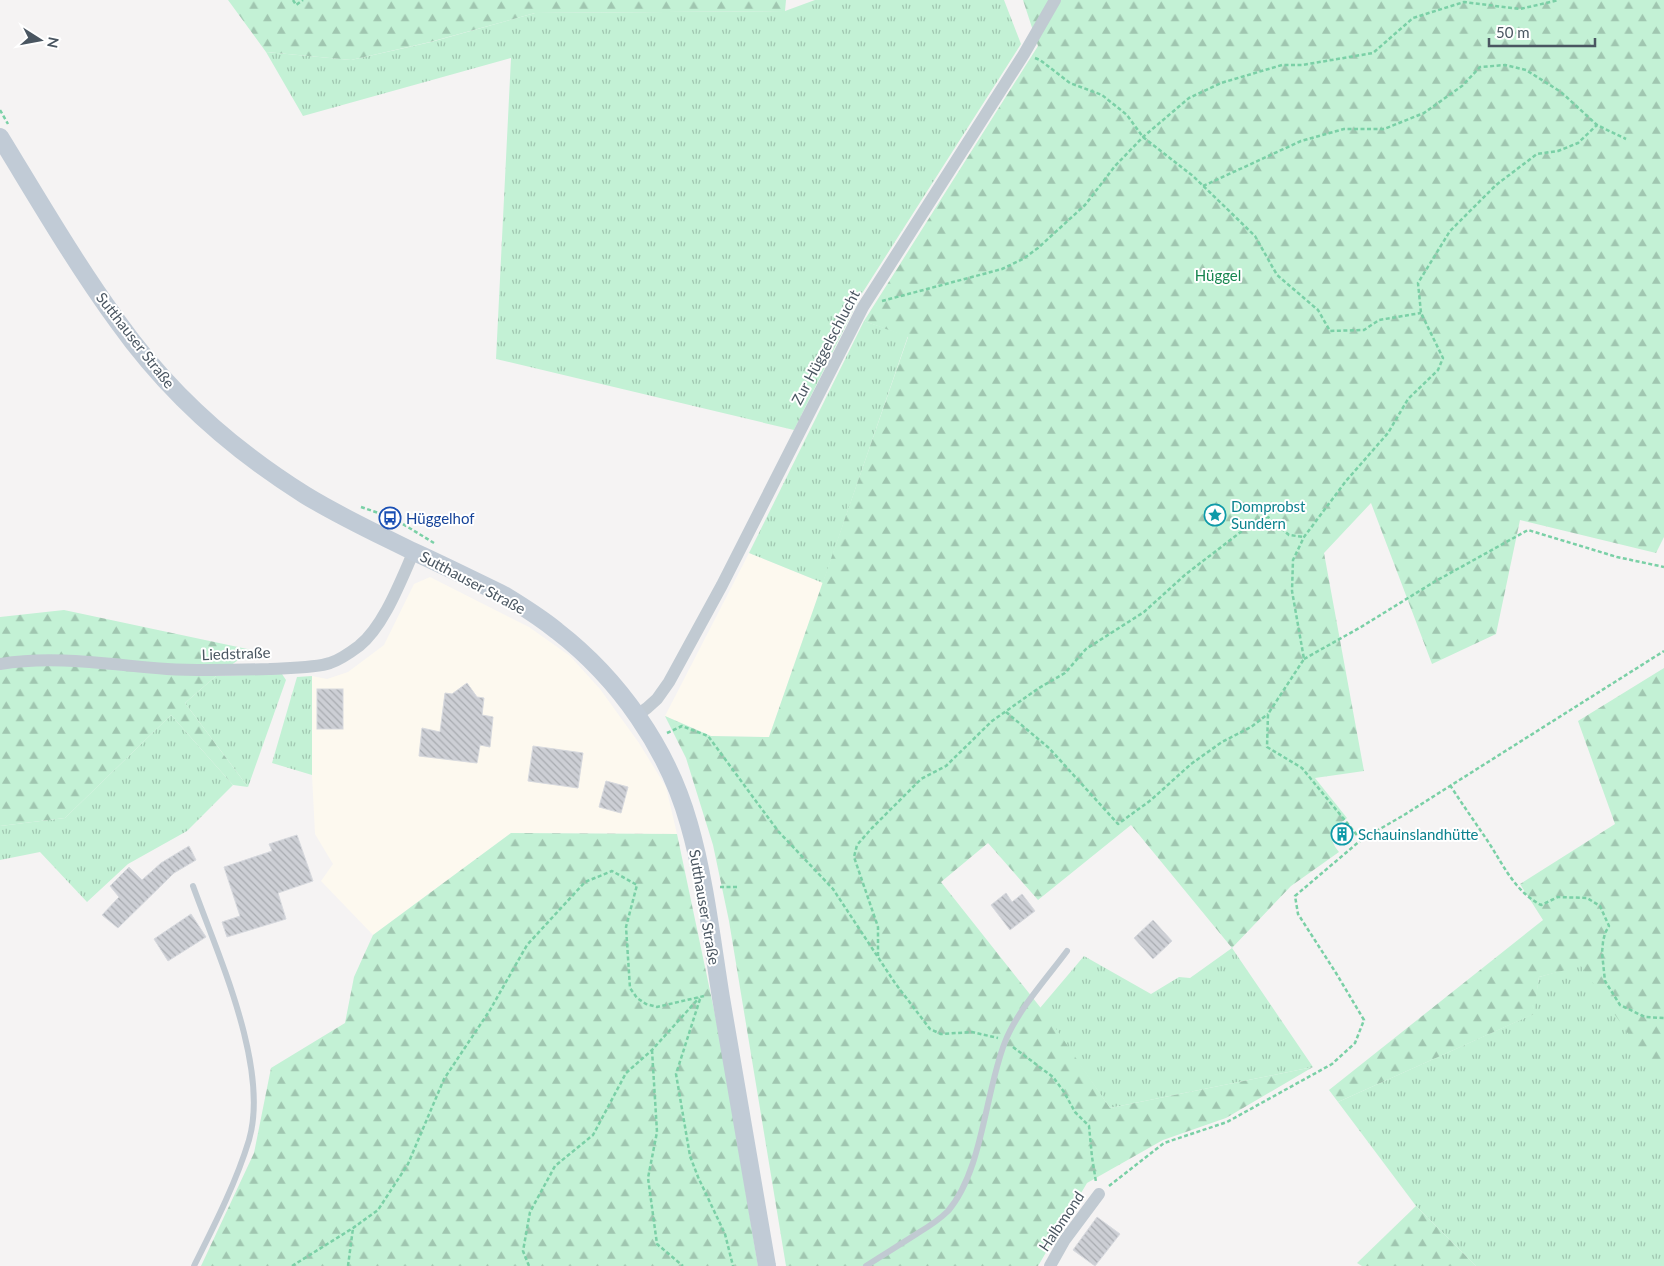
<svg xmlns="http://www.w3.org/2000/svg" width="1664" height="1266" viewBox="0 0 1664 1266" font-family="Lato,sans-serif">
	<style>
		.commercial { fill: #fdf9ef }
		.grass { fill: url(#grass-tufts) }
		.forest { fill: url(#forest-firs) }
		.building { fill: url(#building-back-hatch); stroke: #d7d9de }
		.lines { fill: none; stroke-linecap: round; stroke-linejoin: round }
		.path { stroke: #7ad0a6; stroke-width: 2.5; stroke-dasharray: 4 2.5; stroke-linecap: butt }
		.lane { stroke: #c1cad2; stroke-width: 6 }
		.street { stroke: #c1cad2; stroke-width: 12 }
		.secondary { stroke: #c1cbd6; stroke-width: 18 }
		.labels { text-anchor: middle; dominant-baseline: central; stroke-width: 4; stroke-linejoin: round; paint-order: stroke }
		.park-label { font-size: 15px; fill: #17864f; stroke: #fff }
		.street-label { font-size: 15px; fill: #4a5661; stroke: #fff }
		.culture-label { font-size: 15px; fill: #0d838f; stroke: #fff; text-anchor: start }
		.transit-label { font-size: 15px; fill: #164399; stroke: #fff; text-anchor: start }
	</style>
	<defs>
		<pattern id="grass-tufts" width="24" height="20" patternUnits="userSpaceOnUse" patternTransform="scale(1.25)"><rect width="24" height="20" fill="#c3f1d5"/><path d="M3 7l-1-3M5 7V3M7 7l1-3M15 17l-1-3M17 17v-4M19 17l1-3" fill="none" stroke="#a0c6b0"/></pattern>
		<pattern id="forest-firs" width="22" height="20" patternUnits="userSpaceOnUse" patternTransform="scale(1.25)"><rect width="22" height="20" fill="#c3f1d5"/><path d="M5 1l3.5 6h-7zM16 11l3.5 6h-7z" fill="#a0c6b0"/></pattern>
		<pattern id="building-back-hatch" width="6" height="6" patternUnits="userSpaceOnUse" patternTransform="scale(1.25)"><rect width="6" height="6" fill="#cdcfd5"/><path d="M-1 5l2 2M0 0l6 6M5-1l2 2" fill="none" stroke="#a8abb0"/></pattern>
	</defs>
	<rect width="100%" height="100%" fill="#f5f3f3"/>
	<g class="commercial">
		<path d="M749,553L823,583L769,737L711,736L665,716Z"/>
		<path d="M430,577L529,627L570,656L600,689L639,743L666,787L677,834L511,833L373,935L321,881L333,864L315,834L312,775V676L327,679L348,672L384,645L414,584Z"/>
	</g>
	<g class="grass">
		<path d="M815,0H1004L1021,44L861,295L794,430L496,359L511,58L303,116L266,52L351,60L431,42L535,13L785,11Z"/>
		<path d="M864,321L908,336L823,583L749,553Z"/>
		<path d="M282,674L286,680L248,787L185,703L216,676Z"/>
		<path d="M312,676V775L272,763L297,677Z"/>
		<path d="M171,715L233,785L187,831L128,864L87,902L40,852L0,860V826L65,818Z"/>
		<path d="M1232,948L1313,1067L1110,1108L1040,1008L1084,956L1151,994L1179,977L1190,978Z"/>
		<path d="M1581,965L1664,1080V1266H1476L1416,1206L1338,1102L1533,1014L1539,977Z"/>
	</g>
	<g class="forest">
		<path d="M228,0H786L785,11L535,13L430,42L351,60L266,52Z"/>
		<path d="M1023,0H1664V537L1656,553L1520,520L1496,634L1432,664L1371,503L1324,553L1364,771L1315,778L1347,818C1332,829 1326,836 1339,852L1291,886L1232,948L1131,825L1038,900L988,843L941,882L1048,1017L1110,1108L1313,1067L1226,1118L1163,1140L1087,1183L1038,1266H786L729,921L713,845L686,758L665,716L711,736L769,737L908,337L864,321L1038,46Z"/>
		<path d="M64,610L252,650L216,676L185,703L248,787L233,785L171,715L65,818L0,826V617Z"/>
		<path d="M1664,668V1083L1645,1058L1581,966L1539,977L1534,1014L1338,1102L1329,1090L1543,920L1520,884L1615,824L1578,721Z"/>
		<path d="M511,833L677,834L721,1043L758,1266H201L254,1153L271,1068L345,1023L354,977L373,935Z"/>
		<path d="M1416,1206L1476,1266H1362L1357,1263Z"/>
	</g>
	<g class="building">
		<path d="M467,683L477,697L484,698L482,715L493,717L490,747L480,745L477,763L419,756L422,728L440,732L445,693L452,694Z"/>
		<rect x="317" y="689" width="26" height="40"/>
		<path d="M533,746L583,753L578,788L528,781Z"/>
		<path d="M606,781L628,787L621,813L599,807Z"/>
		<circle cx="1342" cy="834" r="6"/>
		<path d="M297,835L313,881L278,893L286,919L227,937L222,922L240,916L224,867L272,851L269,844Z"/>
		<path d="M189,846L196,860L174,873L118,928L102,915L119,897L110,886L129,867L142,880L161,863Z"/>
		<path d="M1006,893L1012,902L1022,894L1035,911L1010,930L991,905Z"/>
		<path d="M191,914L206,937L168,961L154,939Z"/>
		<path d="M1153,920L1172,941L1153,959L1134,938Z"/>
		<path d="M1097,1217L1120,1234L1095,1266L1073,1250Z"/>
	</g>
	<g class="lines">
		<g class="path">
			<path d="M293,0L296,5L303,0"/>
			<path d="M1035,58L1040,60L1070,83L1102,95L1127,115L1143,137L1193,176L1255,236L1277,275L1318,310L1330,331L1364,330L1379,320L1421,313"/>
			<path d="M0,110L8,124"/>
			<path d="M1203,186L1301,141L1344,129H1384L1424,113L1462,86L1480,67L1505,65L1526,70L1561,92L1597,125L1626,139"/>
			<path d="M882,301L1002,269L1023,259L1038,248L1085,205L1115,166L1143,137L1189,98L1221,83L1282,65H1302L1373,53L1413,18L1464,2L1520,9L1559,0"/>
			<path d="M361,507L393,518L434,543"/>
			<path d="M1304,659L1361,627L1434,582L1528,530L1617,557L1664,567"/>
			<path d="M1006,712L1049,748L1118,824L1151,800L1191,764L1222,742L1251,727L1268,714"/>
			<path d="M667,733L682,726L708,736L778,831L833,889L895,983L930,1029L941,1034L972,1032L998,1038"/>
			<path d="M1450,785C1462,804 1475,822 1487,840C1503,864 1514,891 1541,905L1558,897L1587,898L1600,906L1609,926L1605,933L1603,942L1602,953L1605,981L1620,1005L1645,1017L1664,1018"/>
			<path d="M1361,840L1302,768L1267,747L1268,714L1304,659L1292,591L1293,560L1304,537L1346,481L1388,433L1408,399L1438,370L1443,358L1421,313L1418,283L1450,231L1496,185L1537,154L1558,151L1578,143L1597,125"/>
			<path d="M720,887H739"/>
			<path d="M878,956V927L854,857L857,845L872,828L921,779L946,766L992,721L1039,688L1065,673L1086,649L1144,612L1186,574L1259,518L1268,517L1289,535L1304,537"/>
			<path d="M700,999L676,1074L690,1156L698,1177L725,1234L733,1266"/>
			<path d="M1013,1047L1053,1077L1064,1092L1075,1112L1089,1126L1092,1157L1096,1182"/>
			<path d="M652,1050L657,1132L648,1178L657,1244L683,1266"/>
			<path d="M1109,1186L1164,1143L1227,1122L1332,1064L1355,1043L1364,1020L1336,973L1298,914L1295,896L1361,840L1404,815L1664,651"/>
			<path d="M292,1266L353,1228L378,1210L408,1164L444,1079L490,1010L527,945L585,882L612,871L637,885L626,927L630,988L637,998L646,1004L657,1007L704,996"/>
			<path d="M348,1266L353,1228"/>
			<path d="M529,1266L523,1251L530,1212L555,1166L593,1135L626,1073L652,1050L699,998"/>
		</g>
		<g class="lane">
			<path d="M193,886C218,955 270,1068 249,1140C236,1183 214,1226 194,1266"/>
			<path d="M866,1266C883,1255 901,1244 918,1233C928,1227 940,1219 948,1211C983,1170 985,1092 1005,1042C1017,1011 1047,978 1067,951"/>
		</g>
		<g class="street">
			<path d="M0,664C56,655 111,665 167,669C201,671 235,670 269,669C284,668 316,668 330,663C340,660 351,652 359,646C384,626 401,580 414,551"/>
			<path d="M637,715L647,708L657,699L669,682L722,585L863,307L1024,54L1055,0"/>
			<path d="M1050,1266L1064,1241L1099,1194"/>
		</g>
		<path class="secondary" d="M0,137C38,199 75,263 118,322C167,391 233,450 305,495C339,516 376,533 412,551C443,565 473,580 504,595C522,606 541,618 557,631C619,679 668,749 689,824C705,879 712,942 721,998C737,1088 752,1177 767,1266"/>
	</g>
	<defs>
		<g id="sight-ring" transform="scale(1.125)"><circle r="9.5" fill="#fff" stroke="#0f9aa8" stroke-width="1.5"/><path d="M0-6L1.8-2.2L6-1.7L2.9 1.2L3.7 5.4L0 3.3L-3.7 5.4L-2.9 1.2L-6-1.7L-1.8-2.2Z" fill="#0f9aa8"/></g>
		<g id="bus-ring" transform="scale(1.125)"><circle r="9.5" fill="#fff" stroke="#1a4fb4" stroke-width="1.5"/><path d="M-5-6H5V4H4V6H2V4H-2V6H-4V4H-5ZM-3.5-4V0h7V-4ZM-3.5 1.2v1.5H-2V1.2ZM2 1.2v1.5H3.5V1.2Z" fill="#1a4fb4"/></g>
		<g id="building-ring" transform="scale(1.125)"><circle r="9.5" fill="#fff" stroke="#0f9aa8" stroke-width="1.5"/><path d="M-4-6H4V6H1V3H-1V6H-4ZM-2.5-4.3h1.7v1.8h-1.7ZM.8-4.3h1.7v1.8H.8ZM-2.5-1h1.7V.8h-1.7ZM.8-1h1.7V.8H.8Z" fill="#0f9aa8"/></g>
	</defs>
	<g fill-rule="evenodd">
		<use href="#sight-ring" x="1215" y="515"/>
		<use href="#bus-ring" x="390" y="518"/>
		<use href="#building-ring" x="1342" y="834"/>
	</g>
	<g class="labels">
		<g class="park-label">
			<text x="1218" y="275">Hüggel</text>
		</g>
		<g class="street-label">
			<text transform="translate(136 340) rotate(52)">Sutthauser Straße</text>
			<text transform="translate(825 347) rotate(-62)">Zur Hüggelschlucht</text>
			<text transform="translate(473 582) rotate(28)">Sutthauser Straße</text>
			<text transform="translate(236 653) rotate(-2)">Liedstraße</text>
			<text transform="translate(705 907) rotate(80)">Sutthauser Straße</text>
			<text transform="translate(1061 1221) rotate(-56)">Halbmond</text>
		</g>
		<g class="culture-label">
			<text x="1231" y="506">Domprobst<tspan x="1231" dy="17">Sundern</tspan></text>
			<text x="1358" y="834">Schauinslandhütte</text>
		</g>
		<g class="transit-label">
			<text x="406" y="518">Hüggelhof</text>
		</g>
	</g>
	<g transform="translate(40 40) rotate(101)" stroke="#ffffff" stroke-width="4" paint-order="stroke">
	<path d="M0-4L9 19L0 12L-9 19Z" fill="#4a5661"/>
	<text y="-8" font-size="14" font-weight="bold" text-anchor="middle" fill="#4a5661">N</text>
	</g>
	<path d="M1489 38v8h106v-8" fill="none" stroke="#4a5661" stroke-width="2.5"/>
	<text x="1496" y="38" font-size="15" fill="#4a5661" stroke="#ffffff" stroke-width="4" paint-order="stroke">50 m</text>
</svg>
